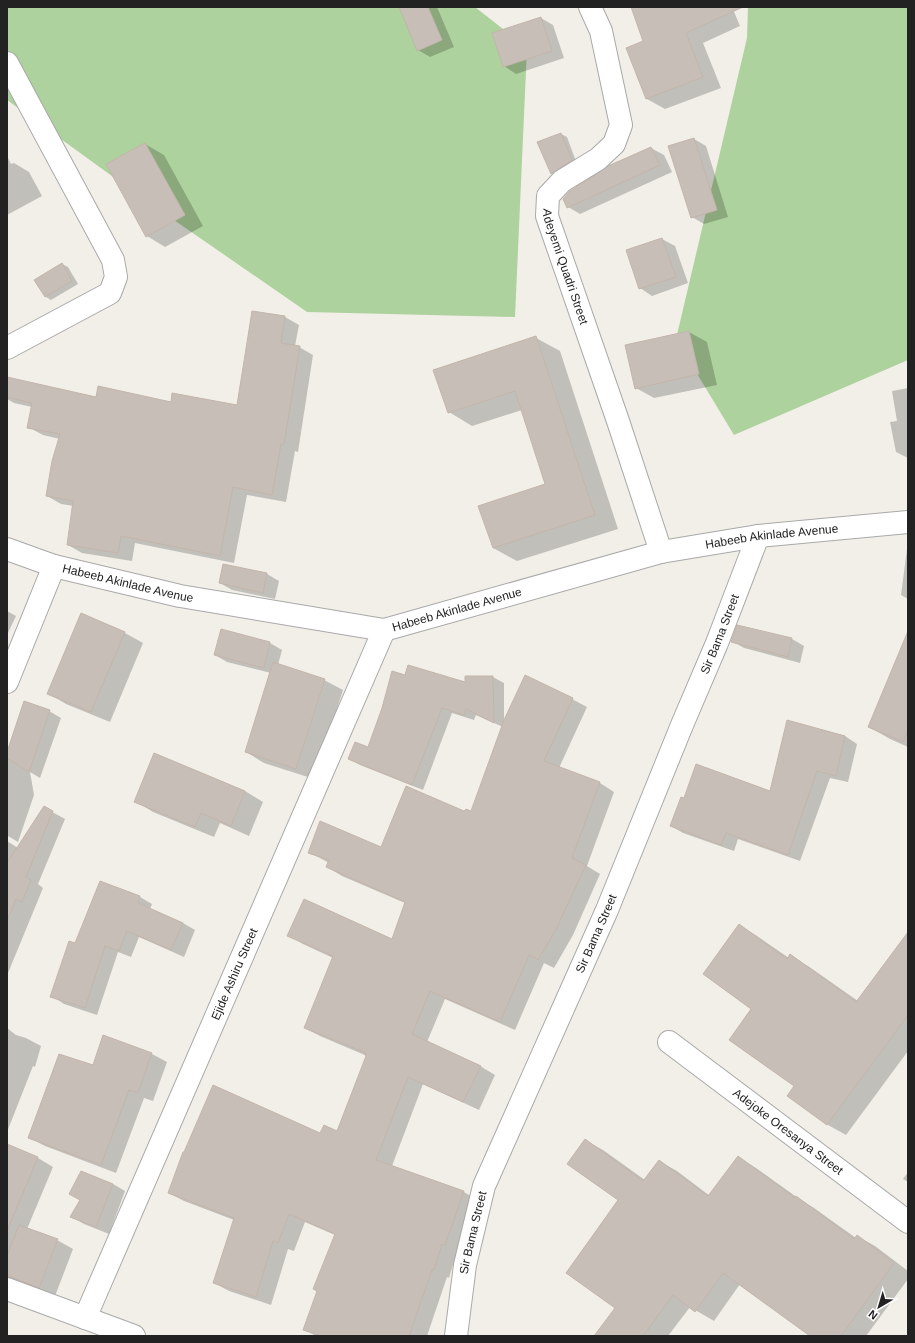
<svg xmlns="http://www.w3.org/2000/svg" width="915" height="1343" viewBox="0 0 915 1343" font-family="Helvetica,sans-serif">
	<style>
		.forest { fill: #aed29d }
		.shadow { fill: #0003 }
		.building { fill: #c7beb7; stroke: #c4b5aa }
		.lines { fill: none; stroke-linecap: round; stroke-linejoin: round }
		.minor-casing { stroke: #a9a9a9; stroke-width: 24 }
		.minor { stroke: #fff; stroke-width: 22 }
		.labels { text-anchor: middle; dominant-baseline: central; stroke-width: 3; stroke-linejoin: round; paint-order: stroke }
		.street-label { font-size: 12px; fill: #222; stroke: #fff }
	</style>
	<rect width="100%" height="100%" fill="#f2efe9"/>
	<g class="forest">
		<path d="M7,7H475L527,48L515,317L307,312L145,200L7,100Z"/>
		<path d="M748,7H908V360L734,435L676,339L747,38Z"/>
	</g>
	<g class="shadow">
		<path d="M400,7H437L454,47L430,57L418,50Z"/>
		<path d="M632,7H732L740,26L703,43L721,88L665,109L647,99L627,48L644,42Z"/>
		<path d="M541,18L553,25L564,58L516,74L504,66Z"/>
		<path d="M561,134L567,137L577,164L558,177L552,173L538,143Z"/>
		<path d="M694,139L706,146L728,217L704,224L692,217Z"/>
		<path d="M145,144L164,155L203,226L165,247L147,236Z"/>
		<path d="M651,148L664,155L672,172L580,214L568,207L609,167Z"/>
		<path d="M7,156L11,164L14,163L29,172L42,196L7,215Z"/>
		<path d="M662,239L675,246L688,283L652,296L640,288Z"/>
		<path d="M62,264L68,267L78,284L51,300L46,297Z"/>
		<path d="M285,317L299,325L295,346L299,347L313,355L298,452L295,451L286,502L247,495L234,563L135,543L132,561L82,553L68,545L74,506L61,504L47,496L60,439L43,435L28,427L32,407L14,403L7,399V378L96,398L238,406Z"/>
		<path d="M689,332L707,342L717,385L654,398L636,388Z"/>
		<path d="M536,338L560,351L618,529L517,561L493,548L547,485L522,410L472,426L449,412Z"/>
		<path d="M908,388V458L896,452L890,422L897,421L892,391Z"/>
		<path d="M907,549L908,550V599L901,595Z"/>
		<path d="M223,565L267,574L279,581L275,599L232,590L220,583Z"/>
		<path d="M7,611L16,616L7,635Z"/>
		<path d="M81,614L125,633L143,643L110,722L66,704L48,693Z"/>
		<path d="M221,630L270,643L282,650L278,665L324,680L343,690L314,779L264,763L246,752L271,673L227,662L215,655Z"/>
		<path d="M792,639L804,646L800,663L744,648L732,641Z"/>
		<path d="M908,656V747L890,739L869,727Z"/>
		<path d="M406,676L466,683V677H493L504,683V722L572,699L587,707L559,768L600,783L614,792L587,866L600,874L573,935L554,968L544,963L515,1030L445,999L427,1042L480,1066L495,1075L479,1110L423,1084L392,1166L464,1192L479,1201L460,1253L457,1251L449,1278L447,1277L427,1336H316L304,1329L318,1291L335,1235L305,1222L294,1251L288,1249L271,1305L229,1291L214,1283L234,1220L184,1201L169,1193L321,1134L338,1132L367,1056L320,1036L305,1028L333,958L303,944L288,935L392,940L405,903L342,876L327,867L329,863L309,852L381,848L465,812L472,813L503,727L476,715L474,720L452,713L423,790L360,765L349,759L368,748Z"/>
		<path d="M49,711L61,718L40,778L30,772L34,795L18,842L8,836L7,833V755Z"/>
		<path d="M788,722L845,736L857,744L848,782L830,778L800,861L738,839L734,851L683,833L671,826L685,799L770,792Z"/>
		<path d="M154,754L245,791L263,802L249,836L220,823L214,837L153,812L135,801Z"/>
		<path d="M45,808L65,819L38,884L43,888L8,973H7V841L18,848Z"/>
		<path d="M140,897L152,904L150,909L183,923L195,930L184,957L139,937L131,957L118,952L97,1015L64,1004L52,996L76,945Z"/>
		<path d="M739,925L757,936L789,958L790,956L808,966L858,1001L908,933V1051L846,1135L828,1125L789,1095L796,1086L753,1009Z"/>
		<path d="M7,1028L16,1035L26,1038L41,1046L35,1067L33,1066L7,1132Z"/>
		<path d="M104,1036L152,1054L167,1062L153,1101L144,1098L116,1173L45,1146L30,1138L93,1066Z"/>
		<path d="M585,1140L603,1150L645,1180L659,1161L677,1171L710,1196L738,1157L756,1168L798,1198L814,1208L856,1238L857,1236L875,1246L908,1271V1279L866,1336H812L740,1284L714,1321L690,1307L668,1336H595L616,1308L619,1200Z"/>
		<path d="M7,1145L38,1158L53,1167L27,1229L57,1240L73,1249L55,1296L20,1286L7,1278Z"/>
		<path d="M908,1172V1182L903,1179Z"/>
		<path d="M113,1184L125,1191L109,1234L84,1224L72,1217L81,1200Z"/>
	</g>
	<g class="building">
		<path d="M399,7H428L442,40L417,51Z"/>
		<path d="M631,7H743L686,33L703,77L646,99L626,48L643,41Z"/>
		<path d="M541,17L552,51L503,67L492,33Z"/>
		<path d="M561,133L572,160L551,174L537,142Z"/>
		<path d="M694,138L717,210L691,218L668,146Z"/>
		<path d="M145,143L185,215L146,237L106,164Z"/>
		<path d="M651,147L660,165L567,208L563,199L570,191L608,166Z"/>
		<path d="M662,238L676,277L639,289L626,250Z"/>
		<path d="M62,263L72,281L45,297L34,280Z"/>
		<path d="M252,311L285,316L281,343L300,346L284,444H281L272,495L233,487L220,556L121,536L118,553L67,545L73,501L46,496L52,461L60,434L27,428L32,403L7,397V377L96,397L98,386L171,402L172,393L237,405Z"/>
		<path d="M689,331L699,374L635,389L625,345Z"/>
		<path d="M536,336L595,515L493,548L478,506L545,484L515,391L448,413L433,370Z"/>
		<path d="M223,564L267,573L263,593L219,583Z"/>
		<path d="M81,613L125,632L91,712L47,694Z"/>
		<path d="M737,625L792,638L788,657L731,642Z"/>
		<path d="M221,629L270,642L264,668L214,655Z"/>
		<path d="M908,631V730L903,742L868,727Z"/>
		<path d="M273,662L325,679L296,769L245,752Z"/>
		<path d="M408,665L465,682V676H493L494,723L466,709L464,715L442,708L412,785L348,759L355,742L368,747L382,708L392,671L405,675Z"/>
		<path d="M525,675L573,698L544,761L600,782L572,858L586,865L558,925V926L538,960L529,955L500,1022L430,991L412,1034L481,1066L463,1102L408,1077L376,1160L464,1191L445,1245L442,1244L434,1270H432L409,1336H321L303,1330L317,1291L313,1289L335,1234L289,1214L278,1243L273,1241L256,1297L213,1283L234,1218L168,1193L183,1152H184L213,1085L320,1133L324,1125L337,1131L366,1056L365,1055L366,1053L304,1028L333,956L287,936L304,899L392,939L405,902L326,867L329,860L308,853L320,821L381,847L406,786L464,811L466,809L471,811L504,720Z"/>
		<path d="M24,701L50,710L29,772L7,758V752Z"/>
		<path d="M787,720L845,736L836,776L817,771L788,855L726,833L721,845L670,826L681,797L684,798L696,764L770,791Z"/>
		<path d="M154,753L245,791L231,826L201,813L195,827L134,802Z"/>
		<path d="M44,806L53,811L26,877L31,880L22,902L16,899L7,921V863Z"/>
		<path d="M100,881L140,896L138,903L183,923L171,950L127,931L119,951L105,946L85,1008L50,997L69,941L75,943Z"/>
		<path d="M739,924L787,959L790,954L856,1002L908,932V1015L827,1125L787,1096L794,1086L729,1040L751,1009L703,974Z"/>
		<path d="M103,1035L152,1053L138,1093L129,1090L101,1165L28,1138L59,1054L93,1065Z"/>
		<path d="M585,1139L643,1181L659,1160L708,1196L738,1156L795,1198L796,1196L854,1239L857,1235L894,1263L841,1336H810L723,1273L695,1312L673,1295L643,1336H594L615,1308L566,1273L618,1200L567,1164Z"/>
		<path d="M7,1144L38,1157L7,1231Z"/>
		<path d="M81,1171L113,1184L96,1227L70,1217L80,1200L69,1194Z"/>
		<path d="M19,1225L58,1239L39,1288L11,1277H7V1256Z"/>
	</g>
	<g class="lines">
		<g class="minor-casing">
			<g id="minor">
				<path id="s1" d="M590,7L601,31L621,125L614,144L598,159L562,181L548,196L547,216L618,421L661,552"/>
				<path d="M7,63L113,260L116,277L110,293L7,348"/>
				<path id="s2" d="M7,549L54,566L180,596L384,630L661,552L758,536L908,522"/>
				<path d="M7,682L54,566"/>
				<path id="s3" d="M669,1042L908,1222"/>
				<path d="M7,1289L134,1336"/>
				<path id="s4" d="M85,1318L384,630"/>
				<path id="s5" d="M456,1336L465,1265L484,1186L607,910L682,725L717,643L758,536"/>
			</g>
		</g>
		<use href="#minor" class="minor"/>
	</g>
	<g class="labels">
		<g class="street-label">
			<text stroke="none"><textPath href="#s1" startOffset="301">Adeyemi Quadri Street</textPath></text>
			<text stroke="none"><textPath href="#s2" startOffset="786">Habeeb Akinlade Avenue</textPath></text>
			<text stroke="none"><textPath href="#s2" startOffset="126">Habeeb Akinlade Avenue</textPath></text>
			<text stroke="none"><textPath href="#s2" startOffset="462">Habeeb Akinlade Avenue</textPath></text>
			<text stroke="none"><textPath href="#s5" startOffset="753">Sir Bama Street</textPath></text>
			<text stroke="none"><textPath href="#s5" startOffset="429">Sir Bama Street</textPath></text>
			<text stroke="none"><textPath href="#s4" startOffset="375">Ejide Ashiru Street</textPath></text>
			<text stroke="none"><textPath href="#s3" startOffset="149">Adejoke Oresanya Street</textPath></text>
			<text stroke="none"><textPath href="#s5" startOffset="105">Sir Bama Street</textPath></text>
		</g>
	</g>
	<rect width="915" height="1343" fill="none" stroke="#222222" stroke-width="16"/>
	<g transform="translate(879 1307) rotate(218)" stroke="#ffffff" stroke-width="3" paint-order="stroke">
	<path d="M0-3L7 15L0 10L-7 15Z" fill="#222222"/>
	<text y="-6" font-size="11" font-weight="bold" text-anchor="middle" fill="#222222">N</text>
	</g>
</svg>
